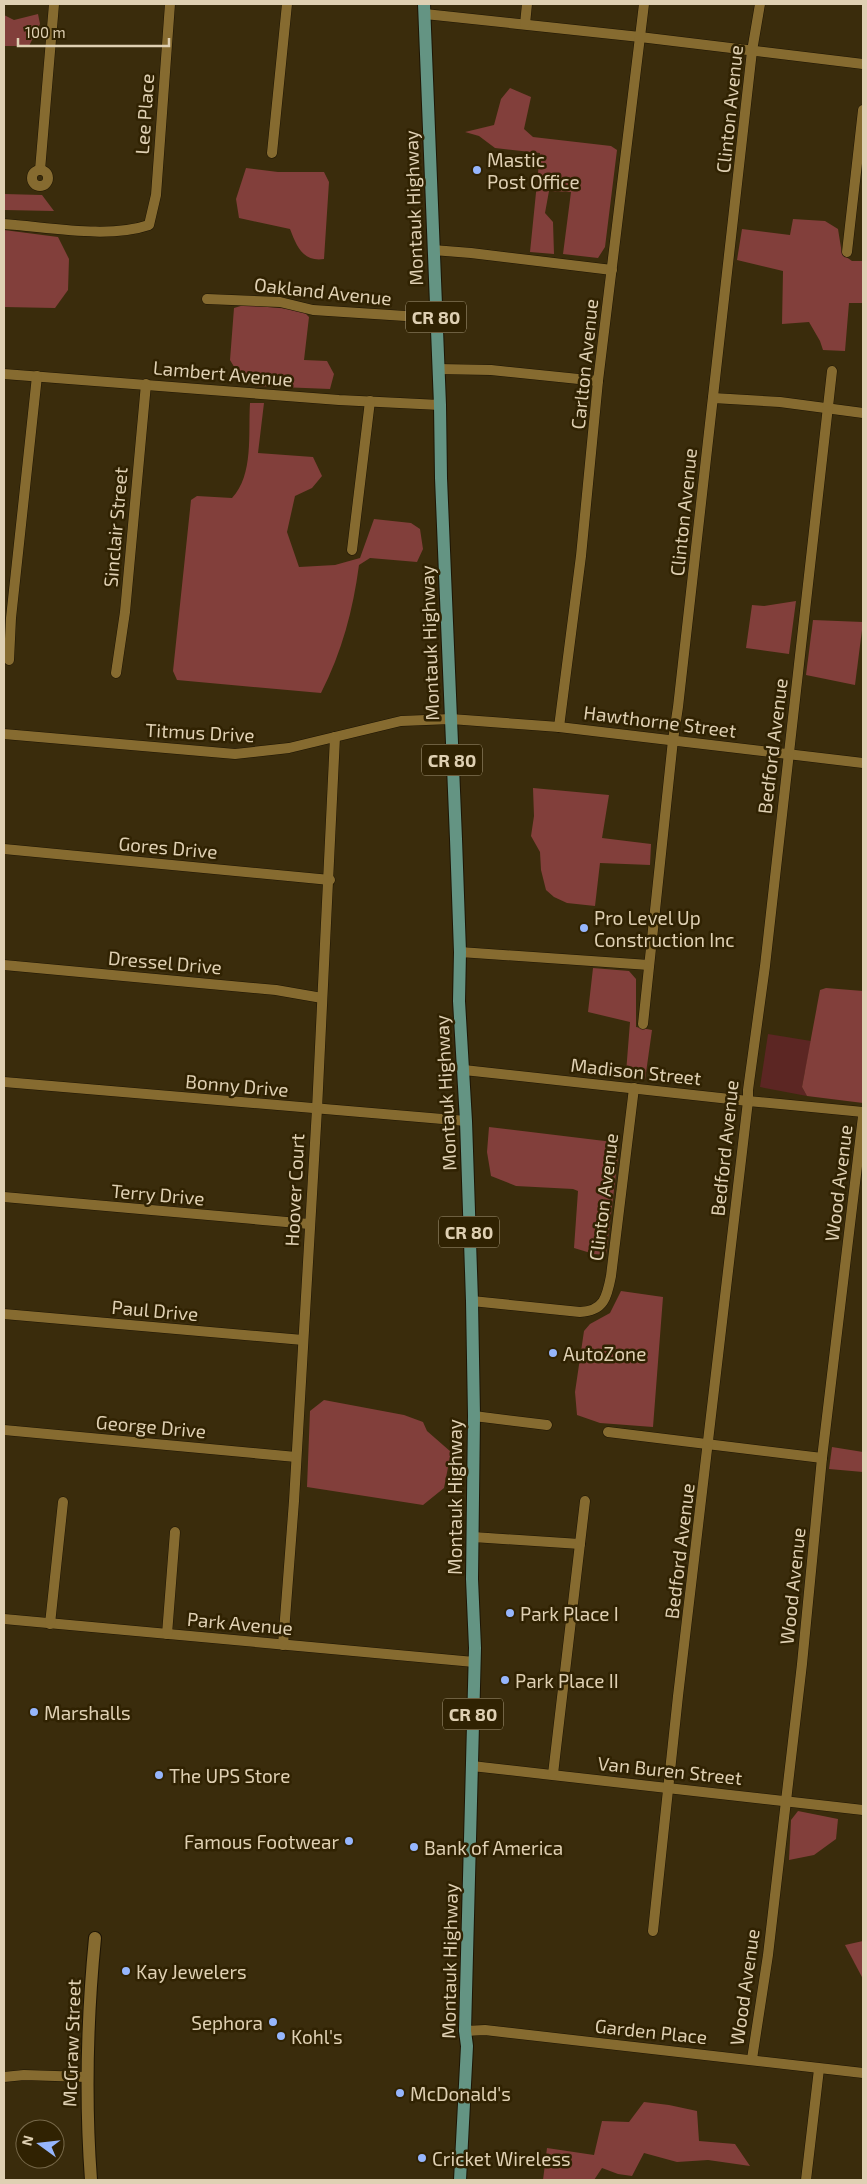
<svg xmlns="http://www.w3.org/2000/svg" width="867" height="2184" viewBox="0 0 867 2184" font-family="'Exo 2',sans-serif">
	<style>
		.green { fill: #5c2623 }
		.forest { fill: #823f3b }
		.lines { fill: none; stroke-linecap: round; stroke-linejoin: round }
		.street-casing { stroke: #1e1504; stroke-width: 11 }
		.secondary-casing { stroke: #1e1504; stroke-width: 14 }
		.primary-casing { stroke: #1e1504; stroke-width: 14 }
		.street { stroke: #866b30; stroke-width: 10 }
		.secondary { stroke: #866b30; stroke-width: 12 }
		.primary { stroke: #649483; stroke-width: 12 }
		.poi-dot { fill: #96b6fd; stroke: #302202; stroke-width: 2 }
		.labels { text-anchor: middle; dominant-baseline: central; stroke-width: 5; stroke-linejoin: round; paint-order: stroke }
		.shield { fill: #302202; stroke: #aa9c7e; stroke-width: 1 }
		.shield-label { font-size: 18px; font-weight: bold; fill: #dfd0b3 }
		.street-label { font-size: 19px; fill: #dfd0b3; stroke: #302202 }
		.poi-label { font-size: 19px; fill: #dfd0b3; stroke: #302202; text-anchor: start }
	</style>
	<rect width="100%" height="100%" fill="#3a2c0c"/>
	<path class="green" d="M768,1034L811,1041L802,1087L807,1096L760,1087Z"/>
	<g class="forest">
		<path d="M38,14L40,24L29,46H4V15L14,20Z"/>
		<path d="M510,88L531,97L524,129L533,137L611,146L617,150L605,247L598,258L563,254L571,192L549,191L545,213L553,222L554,254L530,252L540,153L495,148L479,136L465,132L494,125L501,99Z"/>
		<path d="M246,168L278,172H324L329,182L324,259C303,262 297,247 290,229L239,218L236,199Z"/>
		<path d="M4,194L42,195L54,211L4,210Z"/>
		<path d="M793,219L825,221L838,229L842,254L852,261H863V303H849L845,351L823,350L820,341L809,322L782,324L783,271L737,260L742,229L790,235Z"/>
		<path d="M4,230L58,237L69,259L68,290L55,308L4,307Z"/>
		<path d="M244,305L302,310L309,317L304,360L327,361L334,374L330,389L255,386L239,375L230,360L234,308Z"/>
		<path d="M250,403H264L258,453L313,457L322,476L312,488L295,496L287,532L299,567L335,565L360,558L374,519L411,523L420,529L423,549L417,562L370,558L359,565C353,610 342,652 321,693L177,680L173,671L191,500L197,496L232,498C254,475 248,433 250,403Z"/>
		<path d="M796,601L789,654L746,648L752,605L764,606Z"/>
		<path d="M813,620L863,622L855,685L806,675Z"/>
		<path d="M533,788L609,795L602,838L651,844L650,865L600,863L595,906L567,903L554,897L546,890L541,870L540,852L531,836L534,816Z"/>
		<path d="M593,968L629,971L636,979V1027L652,1030L645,1080L626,1073L630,1022L588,1012Z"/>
		<path d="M826,988L863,991V1103L807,1096L802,1087L820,990Z"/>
		<path d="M489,1127L613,1142L619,1149L606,1255L594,1254L574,1248L578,1191L573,1189L516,1186L491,1176L487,1152Z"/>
		<path d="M621,1291L663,1297L653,1427L600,1423L577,1415L575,1392L584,1331L590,1324L610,1313Z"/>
		<path d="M324,1400L404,1415L423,1422L427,1431L451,1452L444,1488L423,1505L307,1487L310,1411Z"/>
		<path d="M832,1447L863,1452V1472L829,1469Z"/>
		<path d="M798,1811L838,1819L836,1839L814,1855L789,1860L791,1820Z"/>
		<path d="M863,1941V1979L845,1945Z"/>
		<path d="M644,2102L669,2105L697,2111L699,2141L735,2144L750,2166L708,2160L677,2162L644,2153L632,2176L618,2174L602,2168L594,2180H543L547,2148L594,2155L602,2121L629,2122Z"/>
	</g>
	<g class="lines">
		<g class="street-casing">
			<g id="street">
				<path d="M425,14L640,37L863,64"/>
				<path d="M525,24L527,4"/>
				<path d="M272,153L287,4"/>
				<path d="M40,170L54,4"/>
				<circle cx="40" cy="178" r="8"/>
				<path d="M4,224C48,227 108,239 149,225L156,195L170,4"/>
				<path d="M433,250L471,253L612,270"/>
				<path d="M847,252L863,110"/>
				<path d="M207,299L280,302L313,310L436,318"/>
				<path d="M438,369L491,370L598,381"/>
				<path d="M4,374L339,400L440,405"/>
				<path d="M713,398L780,402L863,413"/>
				<path d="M352,550L370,401"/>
				<path d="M9,660L11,618L37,376"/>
				<path d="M116,673L125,612L146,384"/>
				<path d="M559,727L581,556L598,381L644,4"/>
				<path d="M4,734L235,754L289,748L401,721L451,719L559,727L863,763"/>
				<path d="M4,849L330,880"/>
				<path d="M460,952L649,965"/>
				<path d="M4,965L276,990L322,998"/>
				<path d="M643,1024L673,740L678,707L752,51L760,4"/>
				<path d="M464,1070L748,1101L863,1112"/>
				<path d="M4,1082L466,1121"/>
				<path d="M4,1197L309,1224"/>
				<path d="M472,1301L580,1312C604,1311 607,1297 611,1276L634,1088"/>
				<path d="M4,1314L303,1340"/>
				<path d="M474,1416L547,1425"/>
				<path d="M4,1430L296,1457"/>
				<path d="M608,1432L822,1458"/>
				<path d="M473,1537L580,1544"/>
				<path d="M4,1619L474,1662"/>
				<path d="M50,1624L63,1502"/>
				<path d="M167,1634L175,1532"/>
				<path d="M283,1645L294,1501L317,1109L335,737"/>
				<path d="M472,1766L863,1810"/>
				<path d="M553,1774L585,1501"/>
				<path d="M653,1931L678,1696L748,1101V1090L765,966L832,371"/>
				<path d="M465,2031L485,2030L863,2073"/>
				<path d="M752,2059L768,1955L802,1664L822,1458L863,1116"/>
				<path d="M4,2077L24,2075L86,2077"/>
				<path d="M806,2180L819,2069"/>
			</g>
		</g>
		<g class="secondary-casing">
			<path id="secondary" d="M91,2180C85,2099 87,2019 95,1938"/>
		</g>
		<g class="primary-casing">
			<path id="primary" d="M424,4L440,405L441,478L456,839L460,952L459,1001L466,1121L472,1301L474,1416L472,1579L475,1648L465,2031L467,2046L460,2180"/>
		</g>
		<use href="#street" class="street"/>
		<use href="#secondary" class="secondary"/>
		<use href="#primary" class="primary"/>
	</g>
	<g class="poi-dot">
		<circle cx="477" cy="170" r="5"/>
		<circle cx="584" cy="928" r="5"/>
		<circle cx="553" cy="1353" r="5"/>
		<circle cx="510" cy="1613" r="5"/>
		<circle cx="505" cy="1680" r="5"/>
		<circle cx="34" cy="1712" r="5"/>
		<circle cx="159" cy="1775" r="5"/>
		<circle cx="349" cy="1841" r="5"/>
		<circle cx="414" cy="1847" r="5"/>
		<circle cx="126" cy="1971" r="5"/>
		<circle cx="273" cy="2022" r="5"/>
		<circle cx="281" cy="2036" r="5"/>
		<circle cx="400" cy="2093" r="5"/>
		<circle cx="422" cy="2158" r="5"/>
	</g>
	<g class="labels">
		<g class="shield">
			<rect x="406" y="301.5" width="60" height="31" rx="4"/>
			<rect x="422" y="744.5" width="60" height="31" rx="4"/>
			<rect x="439" y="1216.5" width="60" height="31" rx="4"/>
			<rect x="443" y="1698.5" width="60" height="31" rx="4"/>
		</g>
		<g class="shield-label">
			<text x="436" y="317">CR 80</text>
			<text x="452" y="760">CR 80</text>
			<text x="469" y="1232">CR 80</text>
			<text x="473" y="1714">CR 80</text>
		</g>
		<g class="street-label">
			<text transform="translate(729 109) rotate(-84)">Clinton Avenue</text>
			<text transform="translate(144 114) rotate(-86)">Lee Place</text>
			<text transform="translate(413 208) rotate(-92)">Montauk Highway</text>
			<text transform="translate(323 291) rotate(6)">Oakland Avenue</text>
			<text transform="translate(584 364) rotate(-84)">Carlton Avenue</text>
			<text transform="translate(223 373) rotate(5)">Lambert Avenue</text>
			<text transform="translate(683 512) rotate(-84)">Clinton Avenue</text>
			<text transform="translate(115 527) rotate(-85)">Sinclair Street</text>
			<text transform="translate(429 643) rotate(-92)">Montauk Highway</text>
			<text transform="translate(660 721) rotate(7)">Hawthorne Street</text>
			<text transform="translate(200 732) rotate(3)">Titmus Drive</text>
			<text transform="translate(772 746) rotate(-83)">Bedford Avenue</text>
			<text transform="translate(168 847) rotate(5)">Gores Drive</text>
			<text transform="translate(165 962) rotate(5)">Dressel Drive</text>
			<text transform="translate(636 1071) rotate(6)">Madison Street</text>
			<text transform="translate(237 1085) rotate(5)">Bonny Drive</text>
			<text transform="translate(445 1093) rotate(-93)">Montauk Highway</text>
			<text transform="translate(724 1148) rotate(-84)">Bedford Avenue</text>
			<text transform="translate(838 1183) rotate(-83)">Wood Avenue</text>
			<text transform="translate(294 1190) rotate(-87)">Hoover Court</text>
			<text transform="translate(158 1194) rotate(5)">Terry Drive</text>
			<text transform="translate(603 1197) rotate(-83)">Clinton Avenue</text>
			<text transform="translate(155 1310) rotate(5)">Paul Drive</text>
			<text transform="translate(151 1426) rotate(5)">George Drive</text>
			<text transform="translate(454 1497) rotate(-90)">Montauk Highway</text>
			<text transform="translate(679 1551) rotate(-83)">Bedford Avenue</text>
			<text transform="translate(792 1586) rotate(-84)">Wood Avenue</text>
			<text transform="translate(240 1623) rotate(5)">Park Avenue</text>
			<text transform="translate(670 1770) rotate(6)">Van Buren Street</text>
			<text transform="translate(449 1961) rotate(-89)">Montauk Highway</text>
			<text transform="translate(744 1987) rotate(-82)">Wood Avenue</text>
			<text transform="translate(651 2031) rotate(6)">Garden Place</text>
			<text transform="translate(71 2043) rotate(-88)">McGraw Street</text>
		</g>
		<g class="poi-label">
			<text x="487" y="159">Mastic<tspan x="487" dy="22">Post Office</tspan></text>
			<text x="594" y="917">Pro Level Up<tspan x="594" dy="22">Construction Inc</tspan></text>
			<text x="563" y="1353">AutoZone</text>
			<text x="520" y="1613">Park Place I</text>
			<text x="515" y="1680">Park Place II</text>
			<text x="44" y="1712">Marshalls</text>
			<text x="169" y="1775">The UPS Store</text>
			<text x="339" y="1841" text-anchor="end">Famous Footwear</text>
			<text x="424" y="1847">Bank of America</text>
			<text x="136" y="1971">Kay Jewelers</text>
			<text x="263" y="2022" text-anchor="end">Sephora</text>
			<text x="291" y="2036">Kohl's</text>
			<text x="410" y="2093">McDonald's</text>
			<text x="432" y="2158">Cricket Wireless</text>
		</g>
	</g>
	<rect width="867" height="2184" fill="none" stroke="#dfd0b3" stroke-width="10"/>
	<g transform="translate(40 2144) rotate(285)"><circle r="24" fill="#302202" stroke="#766849"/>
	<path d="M0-4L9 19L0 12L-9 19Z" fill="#96b6fd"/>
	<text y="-8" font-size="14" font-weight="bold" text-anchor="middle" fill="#dfd0b3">N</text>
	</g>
	<path d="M18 38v8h151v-8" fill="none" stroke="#dfd0b3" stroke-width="2.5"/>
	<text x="25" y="38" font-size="15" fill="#dfd0b3" stroke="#302202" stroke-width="4" paint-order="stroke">100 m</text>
</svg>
